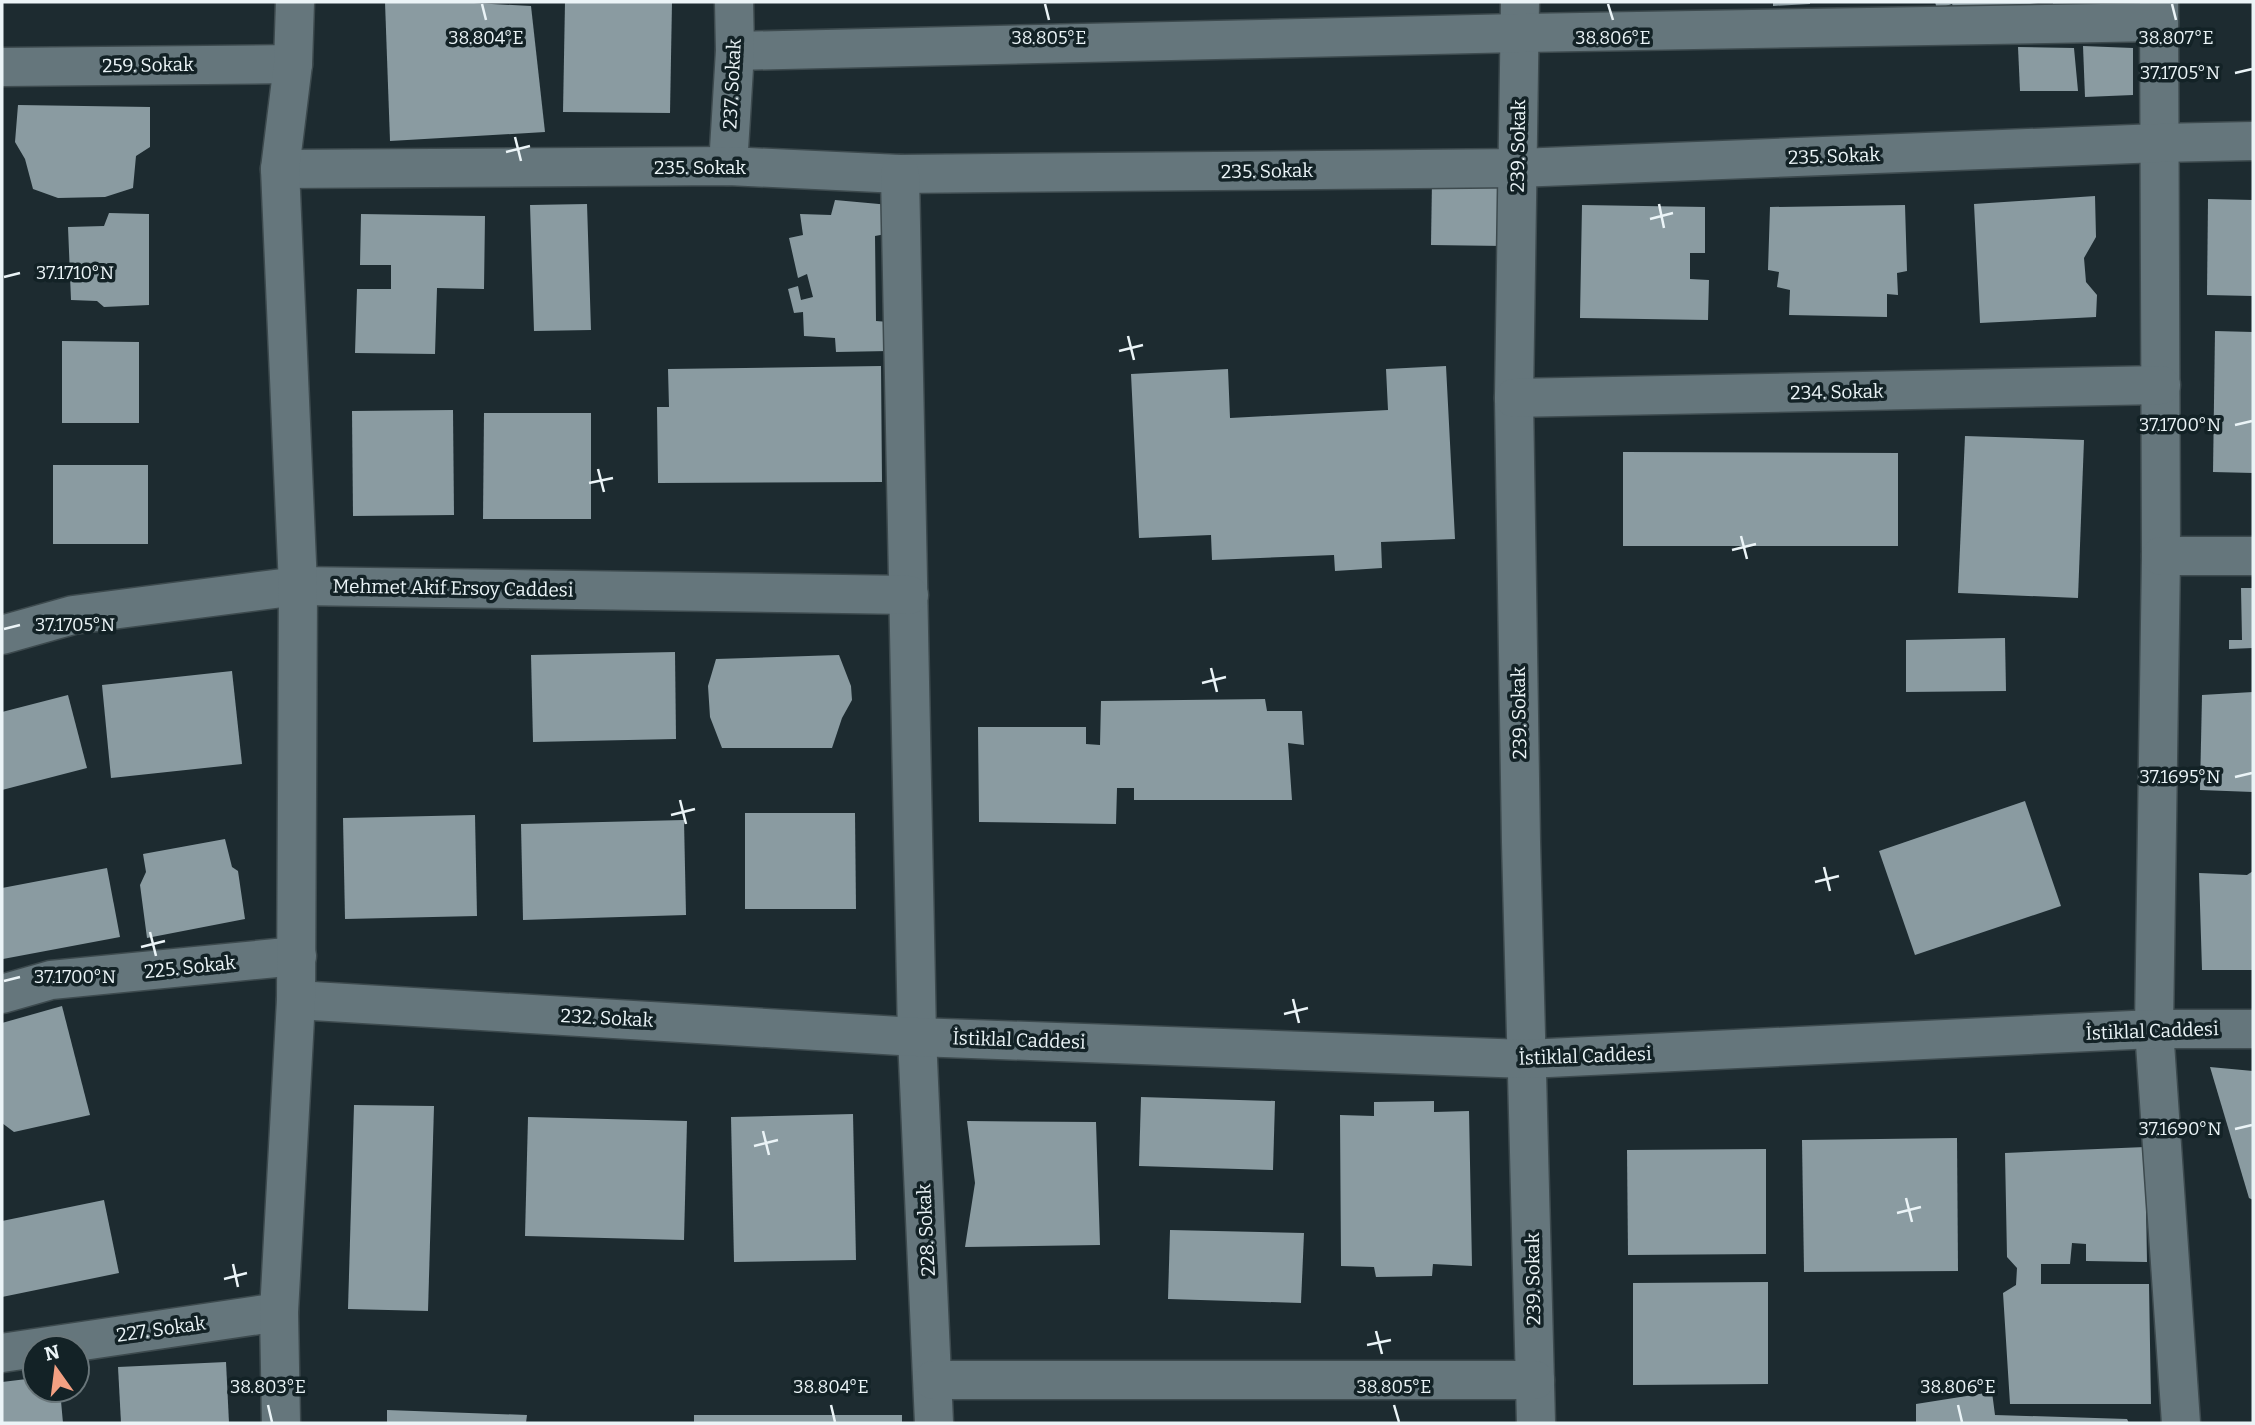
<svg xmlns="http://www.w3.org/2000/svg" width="2255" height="1425" viewBox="0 0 2255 1425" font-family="Bitter,serif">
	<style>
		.building { fill: #8a9ba1 }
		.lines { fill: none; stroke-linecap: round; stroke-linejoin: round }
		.minor-casing { stroke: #3d4a4e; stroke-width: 41 }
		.tertiary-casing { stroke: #3d4a4e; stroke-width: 41 }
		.minor { stroke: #65767c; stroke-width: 38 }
		.tertiary { stroke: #65767c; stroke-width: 38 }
		.ticks { fill: none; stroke: #ebf4f7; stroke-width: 2.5 }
		.labels { text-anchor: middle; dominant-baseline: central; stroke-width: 7; stroke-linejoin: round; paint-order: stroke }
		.street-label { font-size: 19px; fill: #ebf4f7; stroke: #132226 }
		.ticks-label { font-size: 18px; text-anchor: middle; fill: #ebf4f7; stroke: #132226; stroke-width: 7; stroke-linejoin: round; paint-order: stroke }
	</style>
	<rect width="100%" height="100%" fill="#1d2b30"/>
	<g class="building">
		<path d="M385,2H456L531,6L545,132L390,141Z"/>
		<path d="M565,2H672L670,113L563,112Z"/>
		<path d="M1773,2H1810V4L1773,6Z"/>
		<path d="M1935,2H2038V3L1956,13L1952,4L1937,9Z"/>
		<path d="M2053,2H2126V4L2053,6Z"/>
		<path d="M2083,46L2133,48V95L2085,97Z"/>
		<path d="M2018,47L2074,48L2078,91H2020Z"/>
		<path d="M18,105L150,107V147L136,156L133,188L105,197L58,198L33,189L25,159L15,142Z"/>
		<path d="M1432,180L1504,181V246L1431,245Z"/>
		<path d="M2095,196L2096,237L2084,258L2086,282L2097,295L2096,317L1980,323L1974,204Z"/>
		<path d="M2208,199L2253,200V296L2207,295Z"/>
		<path d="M835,200L890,205L891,233L875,236L876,321L889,322V351L836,352L835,338L804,336L803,312L794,313L788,289L798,286L801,300L813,297L807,274L798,278L789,238L803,235L800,214L831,215Z"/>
		<path d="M587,204L591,330L534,331L530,205Z"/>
		<path d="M1582,205L1705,207V253H1690V279L1709,280L1708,320L1580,318Z"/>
		<path d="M1905,205L1907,271L1897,273L1898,295L1887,294V317L1789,315L1790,290L1777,287L1779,272L1768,270L1770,207Z"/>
		<path d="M109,213L149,214V305L104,307L97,301L71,300L68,227L104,226Z"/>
		<path d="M361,214L485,216L484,289L437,288L435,354L355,353L357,289H391V265H360Z"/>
		<path d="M2215,331L2253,332V473L2213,472Z"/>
		<path d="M62,341L139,342V423H62Z"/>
		<path d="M881,366L882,482L658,483L657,407H669L668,369Z"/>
		<path d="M1446,366L1455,539L1381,542L1382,568L1335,571L1334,555L1212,560L1211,535L1139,538L1131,374L1228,369L1230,418L1388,410L1386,369Z"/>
		<path d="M453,410L454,515L353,516L352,411Z"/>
		<path d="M484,413H591V519H483Z"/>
		<path d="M1965,436L2084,440L2078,598L1958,593Z"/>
		<path d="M1623,452L1898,453V546H1623Z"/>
		<rect x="53" y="465" width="95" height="79"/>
		<path d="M2241,588H2253V648L2229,649V640H2242Z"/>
		<path d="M2005,638L2006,691L1906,692V640Z"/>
		<path d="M675,652L676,739L533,742L531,655Z"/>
		<path d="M839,655L851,686L852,700L842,718L832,748H722L710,717L708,686L716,659Z"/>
		<path d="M232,671L242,764L111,778L102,685Z"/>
		<path d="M2253,692V792L2200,790L2202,695Z"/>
		<path d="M68,695L87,768L2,790V712Z"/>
		<path d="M1265,699L1267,711H1302L1304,745L1288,743L1292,800H1134V788H1117L1116,824L979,822L978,727H1086V744L1100,745L1101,701Z"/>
		<path d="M2025,801L2061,906L1915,955L1879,851Z"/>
		<path d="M745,813H855L856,909H745Z"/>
		<path d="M475,815L477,916L345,919L343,818Z"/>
		<path d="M684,820L686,915L523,920L521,824Z"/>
		<path d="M225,839L232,867L238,871L245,919L147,938L140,885L146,872L143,854Z"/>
		<path d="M107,868L120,937L3,959L2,888Z"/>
		<path d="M2253,871V970H2202L2199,873L2247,875Z"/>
		<path d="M62,1006L90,1115L14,1132L2,1123V1023Z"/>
		<path d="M2210,1067L2253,1071V1200L2249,1198Z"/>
		<path d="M1141,1097L1275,1101L1273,1170L1139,1166Z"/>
		<path d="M1434,1101V1112L1469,1111L1472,1266L1433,1264L1432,1276L1376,1277L1374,1267L1341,1266L1340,1115L1374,1116V1102Z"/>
		<path d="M354,1105L434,1106L428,1311L348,1309Z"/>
		<path d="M853,1114L856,1260L734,1262L731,1117Z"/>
		<path d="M528,1117L687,1121L684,1240L525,1236Z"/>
		<path d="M967,1121L1096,1122L1100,1245L965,1247L975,1183Z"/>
		<path d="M1957,1138L1958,1271L1804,1272L1802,1140Z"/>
		<path d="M2145,1147L2147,1262L2086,1261V1244L2072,1243L2070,1264H2041V1284H2149L2151,1404H2010L2003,1293L2016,1285L2017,1268L2007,1257L2005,1153Z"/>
		<path d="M1766,1149V1254L1628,1255L1627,1150Z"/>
		<path d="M104,1200L119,1273L2,1297V1221Z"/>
		<path d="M1170,1230L1304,1233L1301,1303L1168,1299Z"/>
		<path d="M1768,1282V1384L1633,1385V1283Z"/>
		<path d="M226,1362L229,1423H121L118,1367Z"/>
		<path d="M35,1378V1390H60L63,1423H2V1382Z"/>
		<path d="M1992,1392L1995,1415L2127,1419L2129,1423H1916V1404Z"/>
		<path d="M387,1410L527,1415L526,1423H387Z"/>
		<rect x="694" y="1415" width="208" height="8"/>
	</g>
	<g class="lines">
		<g class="minor-casing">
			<g id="minor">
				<path d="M1520,2L1514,398L1521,842L1536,1423"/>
				<path d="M2159,2L2161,556L2154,1029L2181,1423"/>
				<path d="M735,51L1519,33L2159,22"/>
				<path d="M2,67L293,64"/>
				<path d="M728,166L735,51L734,2"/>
				<path d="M280,169L728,166L900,174L1518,168L2159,143L2253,141"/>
				<path d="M900,174L917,1037L934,1423"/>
				<path d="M1514,398L2161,385"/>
				<path d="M2161,556H2253"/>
				<path d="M298,586L909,595"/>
				<path d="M2,994L51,980L297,956"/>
				<path d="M2,1353L279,1312"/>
				<path d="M933,1380H1535"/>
			</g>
		</g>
		<g class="tertiary-casing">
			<g id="tertiary">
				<path d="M2,635L73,615L298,586"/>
				<path d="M296,1000L917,1037L1527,1059L2154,1029H2253"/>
				<path d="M281,1423L279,1312L296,1000L298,586L280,169L293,64L295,2"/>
			</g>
		</g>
		<use href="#minor" class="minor"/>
		<use href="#tertiary" class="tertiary"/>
	</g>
	<path class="ticks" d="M482,4L486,20M1045,4L1049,20M1608,4L1613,20M2172,4L2176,20M2235,73L2252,69M515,137L521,161M506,152L530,146M1659,204L1664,228M1650,219L1673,213M4,277L20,273M1128,336L1134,360M1119,351L1143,345M2235,425L2252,421M598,469L604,492M589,483L613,478M1741,536L1747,559M1732,550L1756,544M4,629L20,625M1211,668L1217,692M1202,683L1226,677M2235,777L2252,773M680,800L686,824M671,815L695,809M1824,867L1830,891M1815,882L1839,876M150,932L156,956M141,947L165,941M4,981L20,977M1293,999L1299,1023M1284,1014L1308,1008M2235,1129L2252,1125M763,1131L769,1155M754,1146L778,1140M1906,1198L1912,1222M1897,1213L1921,1207M233,1264L238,1287M224,1279L247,1273M1376,1331L1382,1354M1367,1345L1391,1340M268,1405L272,1422M831,1405L835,1422M1394,1405L1399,1422M1958,1405L1962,1422"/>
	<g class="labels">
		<g class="street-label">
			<text transform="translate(148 65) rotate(-1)">259. Sokak</text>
			<text transform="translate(732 84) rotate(-87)">237. Sokak</text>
			<text transform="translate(1518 146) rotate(-89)">239. Sokak</text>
			<text transform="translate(1834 156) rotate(-2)">235. Sokak</text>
			<text x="700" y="167">235. Sokak</text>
			<text transform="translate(1267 171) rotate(-1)">235. Sokak</text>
			<text transform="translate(1837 392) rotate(-1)">234. Sokak</text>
			<text transform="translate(453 588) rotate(1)">Mehmet Akif Ersoy Caddesi</text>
			<text transform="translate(1519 713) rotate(-91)">239. Sokak</text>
			<text transform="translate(190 967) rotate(-6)">225. Sokak</text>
			<text transform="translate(607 1018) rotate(3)">232. Sokak</text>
			<text transform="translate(2152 1031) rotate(-2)">İstiklal Caddesi</text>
			<text transform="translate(1019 1040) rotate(2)">İstiklal Caddesi</text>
			<text transform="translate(1585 1056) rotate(-2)">İstiklal Caddesi</text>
			<text transform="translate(926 1230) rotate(-93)">228. Sokak</text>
			<text transform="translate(1533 1279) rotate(-91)">239. Sokak</text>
			<text transform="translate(161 1329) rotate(-8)">227. Sokak</text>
		</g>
	</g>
	<g class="ticks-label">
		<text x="486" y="44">38.804°E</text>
		<text x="1049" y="44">38.805°E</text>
		<text x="1613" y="44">38.806°E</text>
		<text x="2176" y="44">38.807°E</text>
		<text x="2180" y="79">37.1705°N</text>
		<text x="75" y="279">37.1710°N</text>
		<text x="2180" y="431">37.1700°N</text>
		<text x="75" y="631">37.1705°N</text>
		<text x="2180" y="783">37.1695°N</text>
		<text x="75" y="983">37.1700°N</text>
		<text x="2180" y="1135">37.1690°N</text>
		<text x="268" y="1393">38.803°E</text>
		<text x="831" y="1393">38.804°E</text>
		<text x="1394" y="1393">38.805°E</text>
		<text x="1958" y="1393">38.806°E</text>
	</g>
	<rect width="2255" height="1425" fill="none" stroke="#ebf4f7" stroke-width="7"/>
	<g transform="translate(56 1369) rotate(346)"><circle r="33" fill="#132226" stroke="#69767a" stroke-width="2"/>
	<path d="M0-5L12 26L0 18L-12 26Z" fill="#f3a082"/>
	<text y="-10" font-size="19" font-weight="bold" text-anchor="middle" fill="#ebf4f7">N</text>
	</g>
</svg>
